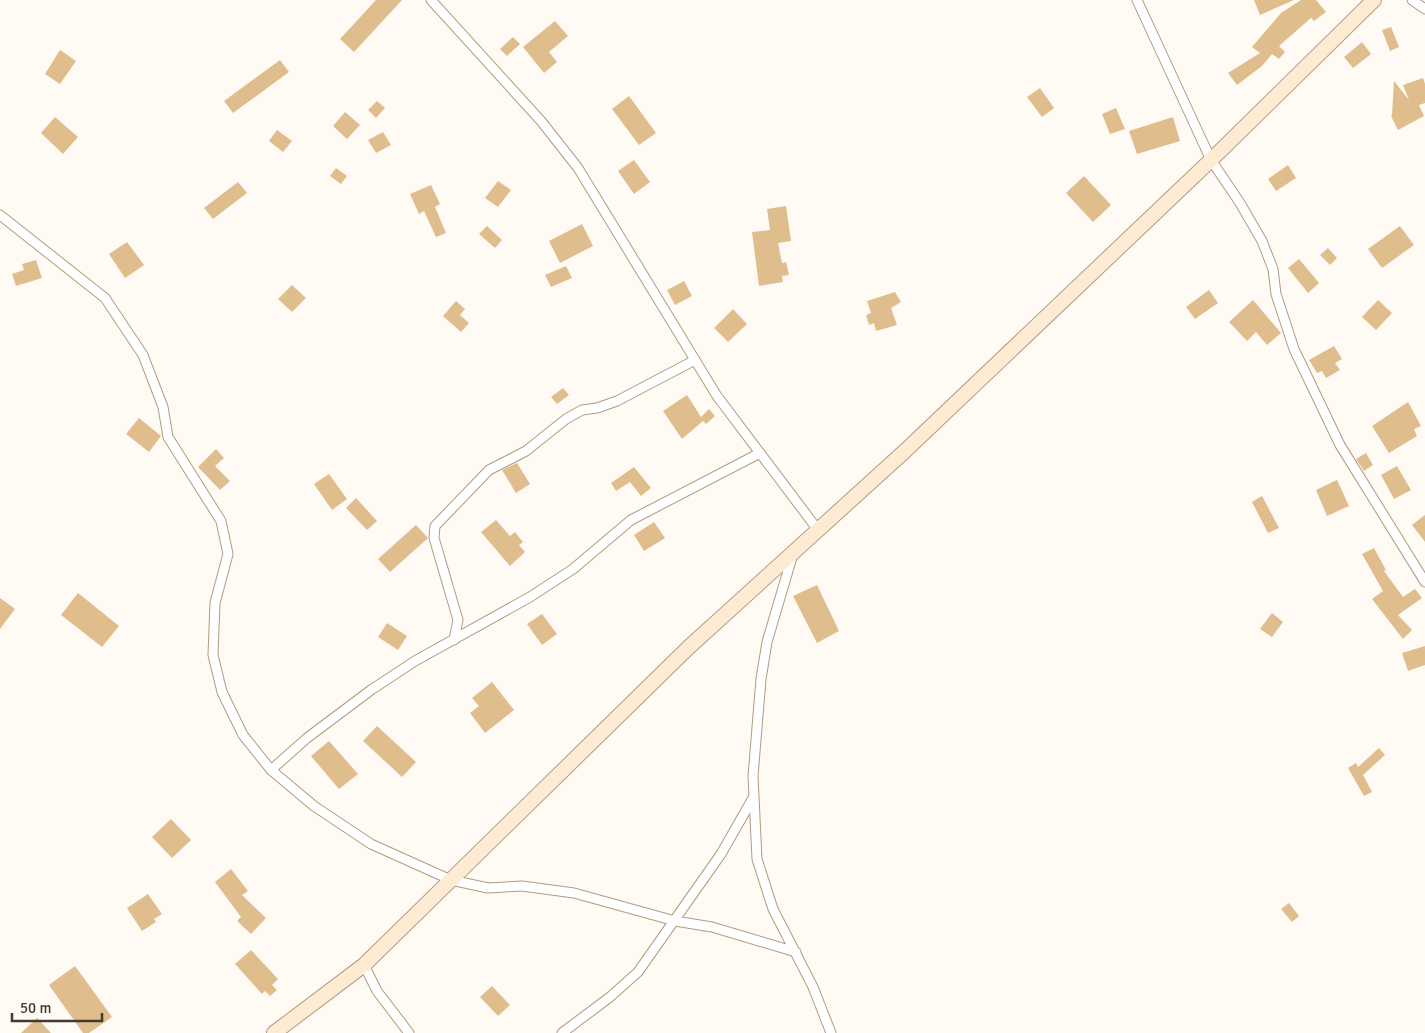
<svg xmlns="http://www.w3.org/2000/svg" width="1425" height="1033" viewBox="0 0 1425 1033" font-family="Signika,sans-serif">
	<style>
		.building { fill: #e0bd8d }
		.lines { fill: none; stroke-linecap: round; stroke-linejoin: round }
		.street-casing { stroke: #b19c7f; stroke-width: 11 }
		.secondary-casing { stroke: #b19c7f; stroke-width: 16 }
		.street { stroke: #fff; stroke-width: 9 }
		.secondary { stroke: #fdebd3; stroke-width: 14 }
	</style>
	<rect width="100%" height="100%" fill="#fffaf4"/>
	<g class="building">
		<path d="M376,0H402L354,52L340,39Z"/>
		<path d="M1254,0H1294L1260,15Z"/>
		<path d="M1301,0H1316L1326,12L1314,21L1311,18L1279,46L1285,52L1279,59L1272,54L1262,66L1237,85L1228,73L1260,53L1252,47L1281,13Z"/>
		<path d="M555,21L568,36L549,52L557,62L544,73L523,47Z"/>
		<path d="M1391,27L1399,47L1390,51L1382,30Z"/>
		<path d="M513,37L520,44L507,56L500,49Z"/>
		<path d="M1362,42L1371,54L1353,68L1344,57Z"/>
		<path d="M60,50L76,61L60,84L45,74Z"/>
		<path d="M280,60L289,72L233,113L224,101Z"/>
		<path d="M1423,78L1425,84V103L1419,105L1424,116L1398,130L1391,116L1392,115L1394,81L1409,100L1403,85Z"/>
		<path d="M1040,88L1054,108L1042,117L1027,97Z"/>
		<path d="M629,96L656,133L639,145L612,109Z"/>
		<path d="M377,101L385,108L376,118L368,110Z"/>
		<path d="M1116,108L1125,129L1110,134L1102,114Z"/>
		<path d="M345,112L360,125L347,139L333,126Z"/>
		<path d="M55,117L78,137L63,154L41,133Z"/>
		<path d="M1173,117L1180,141L1137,154L1129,131Z"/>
		<path d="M277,130L292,141L283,152L269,141Z"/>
		<path d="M383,132L391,145L376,153L368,140Z"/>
		<path d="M634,160L650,182L634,194L618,171Z"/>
		<path d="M1288,165L1296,178L1276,191L1268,179Z"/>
		<path d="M336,168L347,176L341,184L330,176Z"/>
		<path d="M1084,176L1111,205L1093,222L1066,193Z"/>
		<path d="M498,181L511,190L498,207L485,198Z"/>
		<path d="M238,182L247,193L213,219L204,208Z"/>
		<path d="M431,185L440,204L435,207L446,233L436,237L424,211L419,214L410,194Z"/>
		<path d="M786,206L791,241L778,243L782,263L786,262L789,275L782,276L783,282L759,286L752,232L770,230L767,209Z"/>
		<path d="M582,224L593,246L560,263L549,241Z"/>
		<path d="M487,226L502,240L495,248L479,234Z"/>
		<path d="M1400,226L1414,245L1382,268L1368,249Z"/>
		<path d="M127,242L144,265L125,278L109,254Z"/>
		<path d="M1328,248L1337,258L1330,265L1320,255Z"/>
		<path d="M1299,259L1319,283L1308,293L1288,268Z"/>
		<path d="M36,260L42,278L16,286L12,274L24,270L22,264Z"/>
		<path d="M566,266L572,278L551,287L545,275Z"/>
		<path d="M684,281L692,296L675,305L667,290Z"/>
		<path d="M292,285L306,298L292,312L278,299Z"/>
		<path d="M1209,290L1218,303L1195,319L1186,307Z"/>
		<path d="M895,292L901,302L891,308L897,325L876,331L874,323L869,325L866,315L871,313L867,301Z"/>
		<path d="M1253,300L1281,333L1267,345L1256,332L1247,341L1229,322Z"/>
		<path d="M1378,300L1392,313L1376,330L1362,317Z"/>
		<path d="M456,301L465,309L460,315L469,323L461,332L443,316Z"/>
		<path d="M733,309L747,324L728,342L714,328Z"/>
		<path d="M1334,346L1342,359L1335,363L1340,370L1326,378L1322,371L1317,373L1309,360Z"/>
		<path d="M563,388L569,395L557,404L551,397Z"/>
		<path d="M687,395L701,417L709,409L715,416L706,424L703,421L682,439L663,411Z"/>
		<path d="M1408,402L1421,426L1414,429L1417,436L1389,453L1372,426Z"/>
		<path d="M139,418L161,436L149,452L126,434Z"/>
		<path d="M216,449L224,458L215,466L230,481L220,490L198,467Z"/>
		<path d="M1366,453L1373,465L1364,471L1356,459Z"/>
		<path d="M517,463L530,484L516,493L502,470Z"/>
		<path d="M1397,466L1411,490L1394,499L1381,475Z"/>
		<path d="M634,467L651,488L641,496L630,482L616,491L611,483Z"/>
		<path d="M329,474L347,499L332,510L314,484Z"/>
		<path d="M1337,480L1349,506L1327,516L1316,490Z"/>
		<path d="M1262,496L1279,528L1268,533L1252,502Z"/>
		<path d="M356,498L377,521L367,530L346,508Z"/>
		<path d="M1425,515V542L1412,525Z"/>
		<path d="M496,520L510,536L515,532L523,542L519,545L525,552L510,566L481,532Z"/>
		<path d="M654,522L665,538L644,551L634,535Z"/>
		<path d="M416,525L428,538L390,572L378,559Z"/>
		<path d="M1374,548L1386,570L1384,571L1403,597L1415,589L1422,598L1398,615L1412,630L1403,639L1372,599L1383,591L1362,554Z"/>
		<path d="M817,585L839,631L817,643L793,596Z"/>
		<path d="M78,593L119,626L102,647L61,615Z"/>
		<path d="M0,598L15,609L0,629Z"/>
		<path d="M1272,613L1283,622L1272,637L1260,629Z"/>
		<path d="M542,614L557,634L542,645L527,624Z"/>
		<path d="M387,623L407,636L398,650L378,637Z"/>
		<path d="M1425,646V665L1408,671L1402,653Z"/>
		<path d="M492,682L514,710L485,733L470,713L479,706L472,698Z"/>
		<path d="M377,726L416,762L402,777L363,741Z"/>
		<path d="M329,741L358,774L339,789L311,756Z"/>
		<path d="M1379,748L1385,755L1363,775L1372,792L1364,796L1348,768L1356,763L1358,767Z"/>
		<path d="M171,819L191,840L172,858L152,837Z"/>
		<path d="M231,869L248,891L242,895L266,918L251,934L237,921L241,917L215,882Z"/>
		<path d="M148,894L162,914L154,919L156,922L142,931L127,908Z"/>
		<path d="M1289,903L1299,916L1292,922L1281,909Z"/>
		<path d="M251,950L278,979L272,985L277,990L270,996L265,991L262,994L235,964Z"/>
		<path d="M75,966L112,1017L89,1033H83L49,985Z"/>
		<path d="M492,986L510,1005L498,1016L480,997Z"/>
		<path d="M37,1018L51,1033H21Z"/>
	</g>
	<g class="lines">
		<g class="street-casing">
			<g id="street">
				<path d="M431,0L541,121L578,168L717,396L818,530"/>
				<path d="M1137,0L1211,160L1240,203L1262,241L1273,269L1276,294L1294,349L1340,445L1425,582"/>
				<path d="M1412,0L1425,9"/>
				<path d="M0,215L105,298L143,355L163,407L168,437L221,521L228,554L215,603L213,655L222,692L243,735L271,770L314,806L371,844L451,880L488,888L522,886L574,893L675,921L712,927L796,952"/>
				<path d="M793,554L767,642L761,679L753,776L757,859L773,909L813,987L831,1033"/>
				<path d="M454,640L458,620L434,538L435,526L489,470L526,451L566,419L582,410L597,408L617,401L695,360"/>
				<path d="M271,770L307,738L371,690L415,661L530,597L573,569L631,520L760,453"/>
				<path d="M364,965L377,991L409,1033"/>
				<path d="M562,1033L610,997L638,972L721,854L753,798"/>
			</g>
		</g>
		<g class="secondary-casing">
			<path id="secondary" d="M274,1033L364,965L689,647L905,451L1211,160L1374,0"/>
		</g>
		<use href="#street" class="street"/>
		<use href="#secondary" class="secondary"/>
	</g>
	<path d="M12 1013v8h90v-8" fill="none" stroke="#433a2e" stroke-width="2.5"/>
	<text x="20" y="1013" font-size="15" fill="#433a2e" stroke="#fffaf4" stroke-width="4" paint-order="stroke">50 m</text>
</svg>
